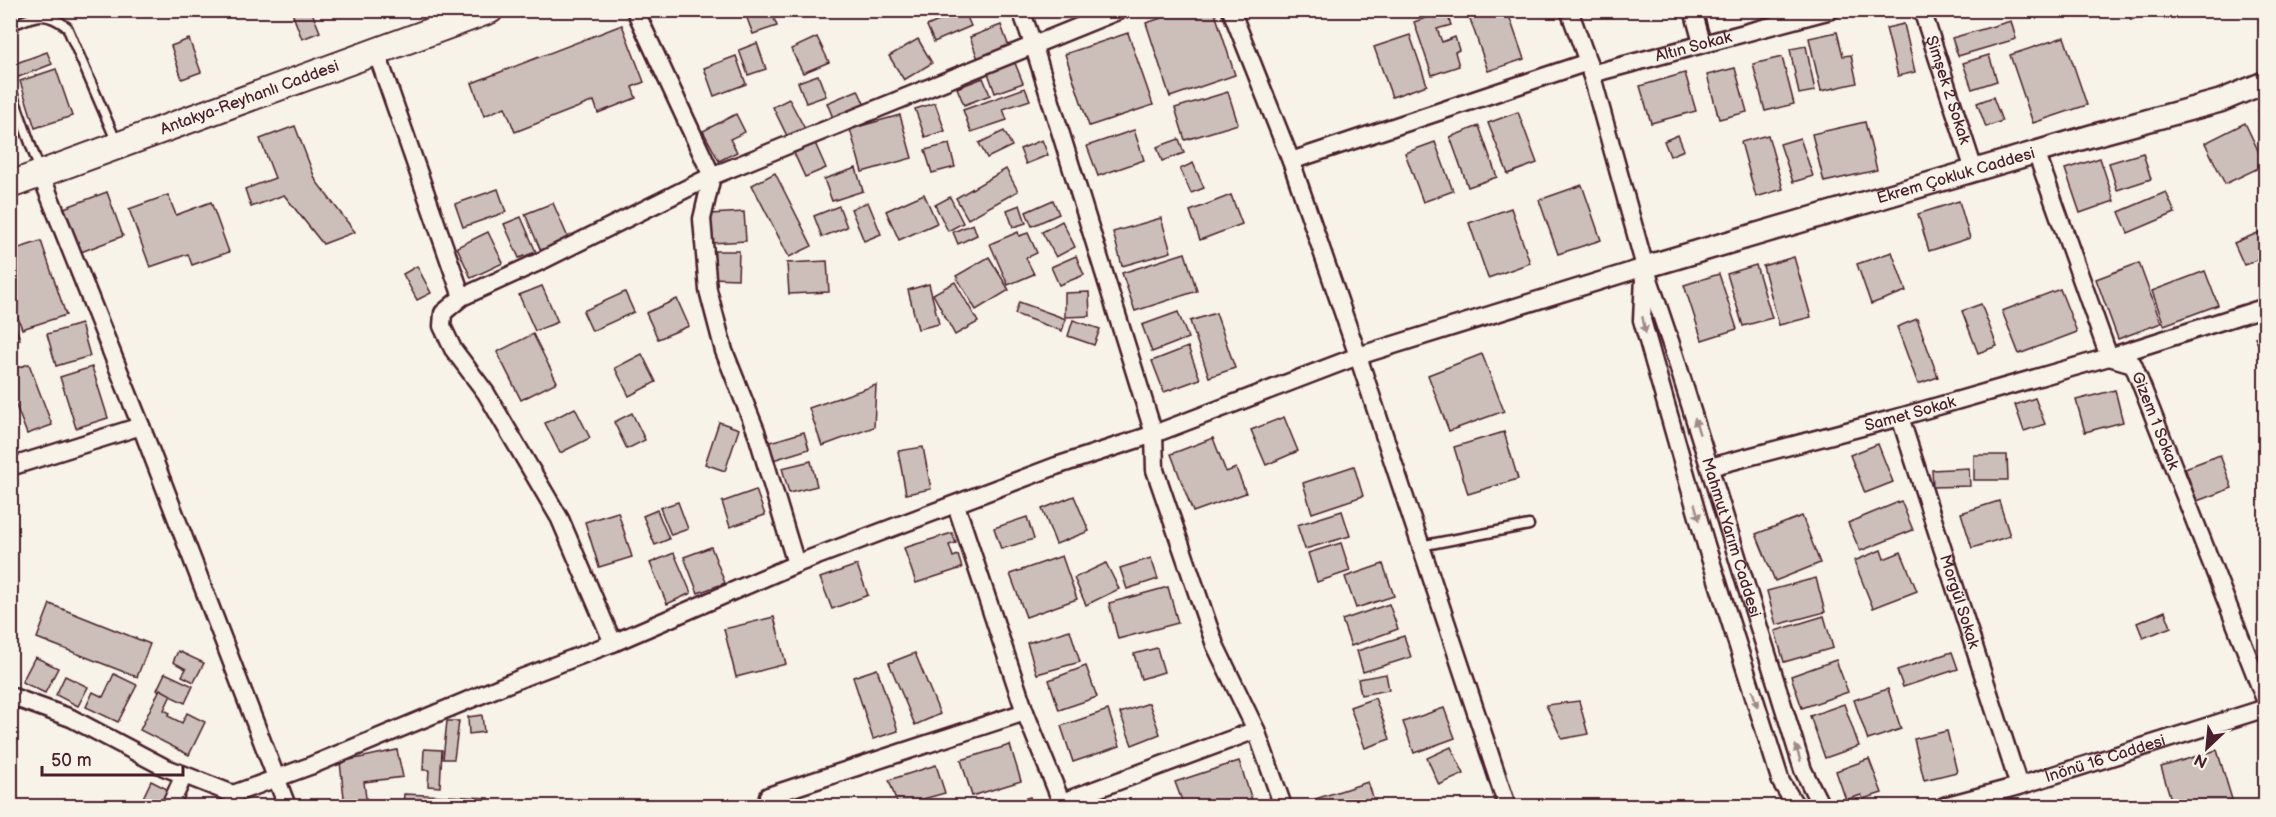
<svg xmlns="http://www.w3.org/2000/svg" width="2276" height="817" viewBox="0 0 2276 817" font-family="'Balsamiq Sans',sans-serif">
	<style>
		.building { fill: #ccbfb9; stroke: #4a1f2b; stroke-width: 1.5 }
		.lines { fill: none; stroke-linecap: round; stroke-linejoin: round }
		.service-casing { stroke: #4a1f2b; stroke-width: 13 }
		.minor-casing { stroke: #4a1f2b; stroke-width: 21 }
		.tertiary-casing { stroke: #4a1f2b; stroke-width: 26 }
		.primary-casing { stroke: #4a1f2b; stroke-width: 30 }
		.service { stroke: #f7f3e8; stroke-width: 8 }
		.minor { stroke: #f7f3e8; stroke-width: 16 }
		.tertiary { stroke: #f7f3e8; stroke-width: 21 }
		.primary { stroke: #f7f3e8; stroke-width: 26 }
		.oneway { fill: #a0898a }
		.labels { text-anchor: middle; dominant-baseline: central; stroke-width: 4.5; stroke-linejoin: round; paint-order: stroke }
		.street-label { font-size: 16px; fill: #4a1f2b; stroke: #f7f3e8 }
	</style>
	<rect width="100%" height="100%" fill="#f7f3e8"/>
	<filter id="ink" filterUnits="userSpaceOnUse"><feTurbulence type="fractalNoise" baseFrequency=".0167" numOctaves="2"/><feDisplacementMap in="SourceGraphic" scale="12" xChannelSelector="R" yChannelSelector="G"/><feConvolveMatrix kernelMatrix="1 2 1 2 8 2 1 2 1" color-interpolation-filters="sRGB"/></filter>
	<g filter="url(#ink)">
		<g class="building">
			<path d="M291,10H311L320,32L302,39Z"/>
			<path d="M357,10H375L359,16Z"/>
			<path d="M753,10H771L777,26L753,34L745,13Z"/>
			<path d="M964,10L971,26L934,42L927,26Z"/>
			<path d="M1186,10H1214L1235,75L1170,97L1146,23Z"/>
			<path d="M1474,10H1507L1524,59L1488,71L1468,13Z"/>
			<path d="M2127,10H2155L2131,20Z"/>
			<path d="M1446,11L1451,25L1437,29L1442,42L1455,37L1459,50L1455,52L1459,66L1432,75L1414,22Z"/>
			<path d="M2011,21L2016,39L1958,56L1952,38Z"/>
			<path d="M1904,24L1915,72L1898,76L1886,28Z"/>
			<path d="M622,25L644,82L632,87L636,98L598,113L594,101L515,132L505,107L484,116L472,83Z"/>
			<path d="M1001,25L1009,47L978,59L970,37Z"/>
			<path d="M1837,32L1843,56L1851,55L1857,83L1821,91L1809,38Z"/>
			<path d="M1128,33L1153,105L1089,126L1065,54Z"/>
			<path d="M1410,35L1427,85L1392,97L1374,47Z"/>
			<path d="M817,37L829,62L803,73L791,49Z"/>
			<path d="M2064,37L2087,105L2033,123L2010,55Z"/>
			<path d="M189,39L201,72L182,79L171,46Z"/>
			<path d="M918,39L932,63L904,80L889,56Z"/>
			<path d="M757,43L766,69L748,75L739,50Z"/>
			<path d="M1806,46L1815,91L1799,94L1790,49Z"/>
			<path d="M47,52L52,64L16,78L11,65Z"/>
			<path d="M1989,55L1997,81L1972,89L1963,63Z"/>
			<path d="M736,56L746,84L714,96L704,68Z"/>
			<path d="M1782,57L1794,104L1765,111L1753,64Z"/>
			<path d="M1015,63L1023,83L995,93L988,73Z"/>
			<path d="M1735,68L1747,112L1719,119L1707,75Z"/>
			<path d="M56,69L72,116L35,128L20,81Z"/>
			<path d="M1685,73L1696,111L1651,123L1640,86Z"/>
			<path d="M818,75L826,96L806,103L798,82Z"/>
			<path d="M983,78L990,95L964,105L957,88Z"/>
			<path d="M1025,88L1030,100L1003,109L1007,120L971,132L963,110Z"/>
			<path d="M858,90L867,110L835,123L827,103Z"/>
			<path d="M1228,92L1238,124L1185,140L1175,108Z"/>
			<path d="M1993,97L2002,121L1986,127L1977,103Z"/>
			<path d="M789,99L805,129L788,138L773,107Z"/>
			<path d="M935,103L945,131L925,137L915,109Z"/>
			<path d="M2266,108V126H2264L2258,111Z"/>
			<path d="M1518,112L1537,163L1508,174L1488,123Z"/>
			<path d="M736,114L745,132L730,139L737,152L719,161L703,131Z"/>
			<path d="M900,115L912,158L862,172L850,129Z"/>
			<path d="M1865,122L1877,170L1824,182L1812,134Z"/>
			<path d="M2245,123L2265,165L2225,184L2205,143Z"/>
			<path d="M295,126L316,181L355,232L323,244L284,195L251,207L245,189L275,178L260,139Z"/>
			<path d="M1479,126L1497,177L1468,187L1450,137Z"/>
			<path d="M1134,130L1144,160L1098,176L1087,146Z"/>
			<path d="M1004,131L1012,146L987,158L979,143Z"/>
			<path d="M1678,135L1684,150L1670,156L1664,141Z"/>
			<path d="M1768,135L1783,189L1756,197L1741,142Z"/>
			<path d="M1800,138L1813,176L1793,182L1780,144Z"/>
			<path d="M1179,139L1184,153L1162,161L1157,147Z"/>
			<path d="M1042,140L1048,155L1026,164L1020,149Z"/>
			<path d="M1435,142L1453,191L1423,202L1405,153Z"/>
			<path d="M815,143L826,168L805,177L794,153Z"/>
			<path d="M949,144L955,167L932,173L925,150Z"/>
			<path d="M2143,153L2151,179L2117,190L2109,163Z"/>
			<path d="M2100,158L2114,201L2080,213L2065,169Z"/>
			<path d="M1193,163L1204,188L1191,193L1180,169Z"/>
			<path d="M856,168L863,191L832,201L824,179Z"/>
			<path d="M1006,169L1018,191L968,219L956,198Z"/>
			<path d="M775,173L812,246L789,257L752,185Z"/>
			<path d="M1582,185L1601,240L1558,254L1539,200Z"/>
			<path d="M498,189L506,212L463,227L455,204Z"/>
			<path d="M107,192L123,236L81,252L64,208Z"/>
			<path d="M2166,192L2175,213L2128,233L2119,212Z"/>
			<path d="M924,194L937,223L899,240L886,211Z"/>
			<path d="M168,195L176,215L211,202L229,252L192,265L188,254L150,267L129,209Z"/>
			<path d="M1231,195L1242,224L1200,240L1190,211Z"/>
			<path d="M950,197L963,223L948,231L935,205Z"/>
			<path d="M1053,200L1059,214L1032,226L1026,212Z"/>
			<path d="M1959,201L1970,238L1929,251L1918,214Z"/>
			<path d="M868,202L881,234L864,241L851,209Z"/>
			<path d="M553,203L569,240L541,251L525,214Z"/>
			<path d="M1020,205L1026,223L1013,227L1007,210Z"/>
			<path d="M839,206L847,227L822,237L814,216Z"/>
			<path d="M1511,208L1530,263L1488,278L1469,223Z"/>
			<path d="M744,212L746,241L712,243L710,214Z"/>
			<path d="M521,217L536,252L519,258L504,224Z"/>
			<path d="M1161,218L1171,252L1122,266L1113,232Z"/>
			<path d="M1062,221L1075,247L1056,257L1042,232Z"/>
			<path d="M973,224L977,235L958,244L953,232Z"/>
			<path d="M488,232L503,263L471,278L457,247Z"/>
			<path d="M1018,232L1019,236L1028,233L1037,253L1026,258L1034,274L1008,285L990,244Z"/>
			<path d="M2260,232L2266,245V256L2244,265L2234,243Z"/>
			<path d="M41,241L66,315L22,329L10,295V251Z"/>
			<path d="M712,251H739L738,279L711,278Z"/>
			<path d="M1892,252L1906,291L1871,304L1857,264Z"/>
			<path d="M1185,253L1197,291L1135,311L1122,273Z"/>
			<path d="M1076,256L1084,275L1059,285L1051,267Z"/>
			<path d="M989,257L1009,290L976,310L956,276Z"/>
			<path d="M1794,257L1811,317L1779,325L1763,266Z"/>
			<path d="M827,261L829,292L789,294L787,263Z"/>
			<path d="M2139,263L2161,323L2118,339L2096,279Z"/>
			<path d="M1756,265L1772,318L1743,326L1727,274Z"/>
			<path d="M417,266L431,293L417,300L403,274Z"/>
			<path d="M2205,271L2218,305L2164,325L2152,291Z"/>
			<path d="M1719,274L1737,329L1702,340L1684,285Z"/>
			<path d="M955,282L978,322L955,335L933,294Z"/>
			<path d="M929,284L939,324L918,329L908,290Z"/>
			<path d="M542,286L558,322L535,331L519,295Z"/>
			<path d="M2060,289L2077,332L2019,354L2002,311Z"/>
			<path d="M625,292L634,312L592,331L583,311Z"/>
			<path d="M1089,292L1090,316L1065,317V293Z"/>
			<path d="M677,299L689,326L658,339L646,313Z"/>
			<path d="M1019,302L1066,319L1062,331L1015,314Z"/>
			<path d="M1981,304L1997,346L1978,353L1962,311Z"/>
			<path d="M10,312L20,339L10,342Z"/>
			<path d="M1178,312L1188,338L1152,352L1142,325Z"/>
			<path d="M1216,313L1235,368L1209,377L1190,321Z"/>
			<path d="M1917,319L1938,377L1918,384L1897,327Z"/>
			<path d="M1073,320L1100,329L1094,345L1068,336Z"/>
			<path d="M81,324L90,356L56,366L47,334Z"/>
			<path d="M2266,333V352L2262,354L2255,337Z"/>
			<path d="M533,334L557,382L521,400L497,352Z"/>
			<path d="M1188,347L1200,379L1164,392L1152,361Z"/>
			<path d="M642,354L656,382L629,396L615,368Z"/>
			<path d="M1482,354L1504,411L1449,431L1428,375Z"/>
			<path d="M29,364L52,425L27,434L10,390V370Z"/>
			<path d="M92,367L108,418L76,428L60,377Z"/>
			<path d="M876,385L874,427L822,446L809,408Z"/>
			<path d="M2115,390L2123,422L2085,432L2076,400Z"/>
			<path d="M2035,398L2045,424L2024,431L2015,405Z"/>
			<path d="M575,408L590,438L560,453L545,423Z"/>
			<path d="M632,413L645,440L627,449L614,422Z"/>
			<path d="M1284,417L1298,451L1266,465L1251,430Z"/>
			<path d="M719,422L739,429L725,471L705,464Z"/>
			<path d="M804,432L809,449L773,460L767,443Z"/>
			<path d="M1504,432L1518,479L1468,494L1454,447Z"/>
			<path d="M1213,438L1226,472L1236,468L1246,493L1193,512L1171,454Z"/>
			<path d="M1878,444L1893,482L1865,493L1850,455Z"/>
			<path d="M923,447L931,489L906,494L898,451Z"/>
			<path d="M1974,455H2007L2008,480H1974Z"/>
			<path d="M2220,455L2232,488L2197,501L2185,468Z"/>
			<path d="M811,461L817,486L789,493L782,468Z"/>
			<path d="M1354,466L1363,496L1312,513L1303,483Z"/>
			<path d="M1969,468L1970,486L1933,487L1932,470Z"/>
			<path d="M756,490L765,515L730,527L722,502Z"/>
			<path d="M1074,496L1089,531L1056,544L1042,509Z"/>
			<path d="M1901,501L1913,530L1860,551L1848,523Z"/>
			<path d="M1999,501L2010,536L1972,548L1961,513Z"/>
			<path d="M678,502L688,529L671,535L660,508Z"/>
			<path d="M657,510L669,539L655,545L643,516Z"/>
			<path d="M1342,511L1350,536L1305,549L1297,525Z"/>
			<path d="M618,512L632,557L599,567L585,522Z"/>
			<path d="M1802,516L1820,563L1775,581L1756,534Z"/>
			<path d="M1027,517L1034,539L1001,549L994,528Z"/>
			<path d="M952,533L956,543L949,545L953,557L958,555L962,568L916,583L904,548Z"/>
			<path d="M1341,543L1350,571L1317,582L1308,553Z"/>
			<path d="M711,547L725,583L698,593L684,557Z"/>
			<path d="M1881,550L1884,559L1901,552L1917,591L1873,608L1854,561Z"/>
			<path d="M674,553L691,593L667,604L650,563Z"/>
			<path d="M1062,556L1077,599L1026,617L1010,574Z"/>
			<path d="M1151,558L1158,579L1127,589L1120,568Z"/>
			<path d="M1106,563L1119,589L1086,605L1074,578Z"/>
			<path d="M1383,564L1394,596L1356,608L1345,577Z"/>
			<path d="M857,565L868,595L832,609L820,578Z"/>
			<path d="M1816,578L1825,612L1776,625L1767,591Z"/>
			<path d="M1168,587L1178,623L1118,639L1109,603Z"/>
			<path d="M50,604L150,644L137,677L37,638Z"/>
			<path d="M1389,604L1398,629L1351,646L1342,620Z"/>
			<path d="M2165,611L2171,627L2143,638L2137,623Z"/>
			<path d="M1824,616L1833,648L1784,662L1775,631Z"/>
			<path d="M774,617L786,664L736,677L724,629Z"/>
			<path d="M1070,630L1080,662L1037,674L1027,643Z"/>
			<path d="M1404,636L1411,657L1363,672L1357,651Z"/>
			<path d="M1157,648L1164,672L1141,679L1134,654Z"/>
			<path d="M178,651L204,663L194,682L182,676L186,669L173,662Z"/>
			<path d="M1952,652L1958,669L1903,687L1897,670Z"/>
			<path d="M915,653L940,714L915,725L889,663Z"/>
			<path d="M35,657L58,668L45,693L22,682Z"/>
			<path d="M1836,660L1848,692L1802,708L1791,676Z"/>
			<path d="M1086,666L1097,697L1059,710L1049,680Z"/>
			<path d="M877,669L898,731L873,739L853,677Z"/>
			<path d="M165,673L193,686L185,703L157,690Z"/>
			<path d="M114,674L137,685L118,722L86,707L93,692L103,697Z"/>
			<path d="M1386,674L1389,690L1361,695L1358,679Z"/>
			<path d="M65,676L88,687L78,706L56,695Z"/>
			<path d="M160,689L171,695L164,710L170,713L168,716L182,723L187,713L205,722L189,755L140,730Z"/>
			<path d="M1888,689L1901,729L1868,740L1854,700Z"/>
			<path d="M1375,698L1390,739L1365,748L1350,707Z"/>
			<path d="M1579,701L1588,734L1562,739L1546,705Z"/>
			<path d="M1149,703L1160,734L1132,745L1120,713Z"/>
			<path d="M1844,704L1859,746L1825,758L1810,716Z"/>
			<path d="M1444,708L1455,738L1414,753L1403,722Z"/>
			<path d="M1108,710L1120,746L1073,762L1061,726Z"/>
			<path d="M482,715L484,732L469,734L468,717Z"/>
			<path d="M447,721H459L454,759H443Z"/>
			<path d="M1947,731L1957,772L1924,780L1914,739Z"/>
			<path d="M1010,745L1021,781L972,796L961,760Z"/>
			<path d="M1451,747L1464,774L1439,785L1427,758Z"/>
			<path d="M424,749L442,750L440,787L428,786L429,770H423Z"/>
			<path d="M397,750L403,777L364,782L367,806H345L340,762Z"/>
			<path d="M2217,750L2234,806H2173L2161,767Z"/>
			<path d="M1869,759L1882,793L1863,799L1861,795L1846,800L1836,771Z"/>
			<path d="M1239,761L1252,800L1232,806H1184L1175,782Z"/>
			<path d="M936,765L945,793L898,806L889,780Z"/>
			<path d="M151,781L169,790L161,806H139Z"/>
			<path d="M1368,782L1376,806H1307L1306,802Z"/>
			<path d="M404,794L489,798V806H403Z"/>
			<path d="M1030,797L1033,806H1001Z"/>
			<path d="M372,802H387V806H373Z"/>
		</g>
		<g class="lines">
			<g class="service-casing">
				<g id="service">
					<path d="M10,26C34,16 44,9 67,27L117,143"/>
					<path d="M10,87L40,171"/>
					<path d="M1420,546L1529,525"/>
				</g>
			</g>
			<g class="minor-casing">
				<g id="minor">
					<path d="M635,10L712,176L702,219L708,290L724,351L756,431L796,564"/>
					<path d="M1021,10L1034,47L1154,434L1155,470L1215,645L1256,730L1283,806"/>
					<path d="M1231,10L1291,161"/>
					<path id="s1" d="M1569,10L1588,62L1645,267L1675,356L1803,770L1821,806"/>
					<path d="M1693,10L1702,43"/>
					<path id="s2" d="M1922,10L1974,170"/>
					<path d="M376,51L462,297"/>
					<path id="s3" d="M1591,74L1831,10"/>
					<path d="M2036,152L2109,357"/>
					<path d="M41,175L141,426L287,806"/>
					<path d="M1644,277L1642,320L1706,545L1781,782L1796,806"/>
					<path id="s4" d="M2109,357L2133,364L2266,702"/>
					<path id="s5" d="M1900,417L2019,786"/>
					<path d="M10,467L141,426"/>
					<path id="s6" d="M1710,467L1900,417L2109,357L2266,307"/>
					<path d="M956,505L1025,712L1063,806"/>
					<path d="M613,643L560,519L486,393L453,349L442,326L443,313L462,297L541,261L712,176L1120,10"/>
					<path d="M10,696L71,718L164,767L233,794L310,766L524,677L613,643L796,564L1056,466L1154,434L1358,356L1645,267"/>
					<path d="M768,796L1025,712"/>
					<path d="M1062,802L1256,730"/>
					<path d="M170,806L184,775"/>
					<path d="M1507,806L1358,356L1291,161L1588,62"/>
					<path id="s7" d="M1944,806L2019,786L2266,708"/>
				</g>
			</g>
			<g class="tertiary-casing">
				<g id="tertiary">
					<path id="s8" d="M1645,267L2091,136L2220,101L2266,82"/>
				</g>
			</g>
			<g class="primary-casing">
				<g id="primary">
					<path id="s9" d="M10,185L490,10"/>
				</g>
			</g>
			<use href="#service" class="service"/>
			<use href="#minor" class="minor"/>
			<use href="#tertiary" class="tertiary"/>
			<use href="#primary" class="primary"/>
		</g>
		<defs><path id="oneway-solid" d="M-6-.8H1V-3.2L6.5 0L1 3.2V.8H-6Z" transform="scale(1.5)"/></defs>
		<g class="oneway">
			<use href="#oneway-solid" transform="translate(1644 325) rotate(79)"/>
			<use href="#oneway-solid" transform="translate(1697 426) rotate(-107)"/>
			<use href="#oneway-solid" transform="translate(1697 512) rotate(74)"/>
			<use href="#oneway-solid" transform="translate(1755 699) rotate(72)"/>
			<use href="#oneway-solid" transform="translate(1798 753) rotate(-107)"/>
		</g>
	</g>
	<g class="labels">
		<g class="street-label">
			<text stroke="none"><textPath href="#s3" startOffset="106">Altın Sokak</textPath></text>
			<text stroke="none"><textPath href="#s2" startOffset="84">Şimşek 2 Sokak</textPath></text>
			<text stroke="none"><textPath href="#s9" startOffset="255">Antakya-Reyhanlı Caddesi</textPath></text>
			<text stroke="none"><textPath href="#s8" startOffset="324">Ekrem Çokluk Caddesi</textPath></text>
			<text stroke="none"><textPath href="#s6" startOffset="207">Samet Sokak</textPath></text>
			<text stroke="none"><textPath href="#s4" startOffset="86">Gizem 1 Sokak</textPath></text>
			<text stroke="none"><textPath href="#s1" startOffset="552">Mahmut Yarım Caddesi</textPath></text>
			<text stroke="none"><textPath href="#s5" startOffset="194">Morgül Sokak</textPath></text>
			<text stroke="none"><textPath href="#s7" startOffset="168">İnönü 16 Caddesi</textPath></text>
		</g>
	</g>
	<rect width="2276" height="817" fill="none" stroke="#f7f3e8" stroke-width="36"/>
	<rect x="18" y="18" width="2240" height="781" fill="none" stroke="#4a1f2b" stroke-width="2" filter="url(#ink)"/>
	<g transform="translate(2207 748) rotate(206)" stroke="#f7f3e8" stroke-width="4.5" paint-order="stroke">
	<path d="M0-4.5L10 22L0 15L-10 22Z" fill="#4a1f2b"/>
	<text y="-9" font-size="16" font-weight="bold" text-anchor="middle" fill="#4a1f2b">N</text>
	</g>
	<path d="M42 766v9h141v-9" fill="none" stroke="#4a1f2b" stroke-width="3"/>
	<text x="51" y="766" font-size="18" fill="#4a1f2b" stroke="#f7f3e8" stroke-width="4.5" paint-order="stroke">50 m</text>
</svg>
